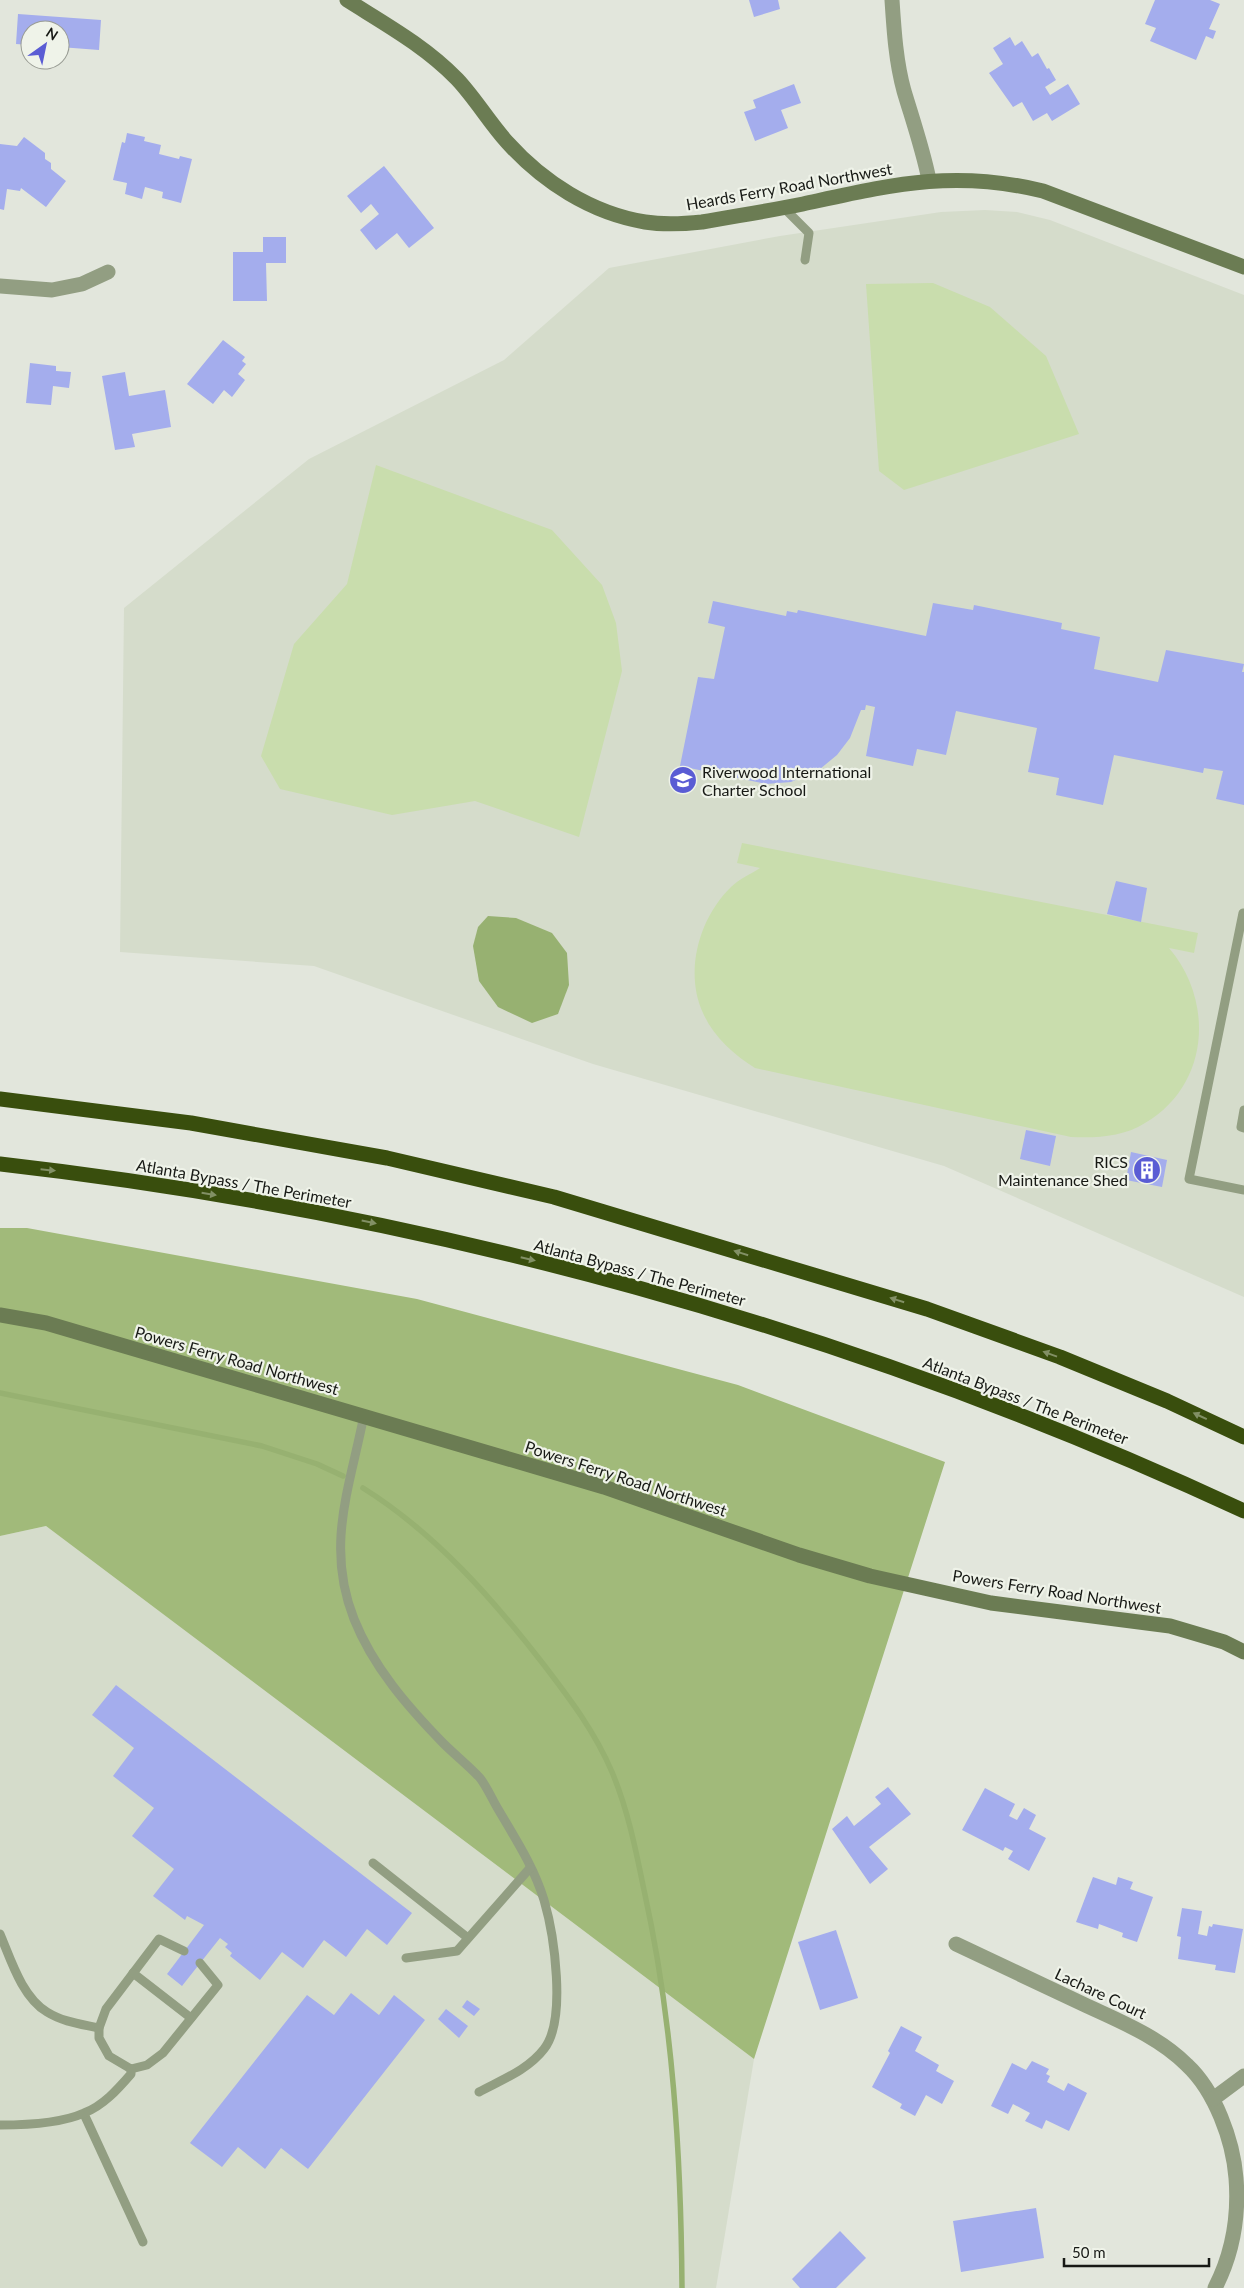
<svg xmlns="http://www.w3.org/2000/svg" width="1244" height="2288" viewBox="0 0 1244 2288" font-family="Lato,sans-serif">
	<style>
		.built { fill: #d5dccb }
		.green { fill: #c9ddad }
		.forest { fill: #a1ba7a }
		.water { fill: #97b171 }
		.lines { fill: none; stroke-linecap: round; stroke-linejoin: round }
		.stream { stroke: #97b171; stroke-width: 5.5 }
		.building { fill: #a4aded }
		.lane { stroke: #929e82; stroke-width: 9 }
		.street { stroke: #929e82; stroke-width: 15 }
		.secondary { stroke: #6b7c53; stroke-width: 15 }
		.highway { stroke: #394e0d; stroke-width: 15 }
		.oneway { fill: #829065 }
		.labels { text-anchor: middle; dominant-baseline: central; stroke-width: 4.5; stroke-linejoin: round; paint-order: stroke }
		.street-label { font-size: 16px; fill: #171915; stroke: #eff3e9 }
		.poi-label { font-size: 16px; fill: #171915; stroke: #eff3e9; text-anchor: start }
	</style>
	<rect width="100%" height="100%" fill="#e2e6dc"/>
	<g class="built">
		<path d="M985,210L1017,212L1050,220L1244,295V1297L944,1166L593,1064L314,966L120,952L124,608L309,459L504,360L609,268L780,236L941,212Z"/>
		<path d="M46,1526L754,2059L716,2288H0V1536Z"/>
	</g>
	<g class="green">
		<path d="M933,283L990,307L1046,356L1079,434L904,490L879,471L866,284Z"/>
		<path d="M376,465L552,530L602,585L616,623L622,671L579,837L475,801L392,815L280,789L261,756L294,644L347,584Z"/>
		<path d="M742,843L1198,933L1194,953L1169,948C1215,1002 1209,1086 1145,1123C1123,1137 1097,1138 1071,1137L755,1068C734,1055 713,1036 703,1013C684,972 699,918 731,887C739,879 751,874 760,868L737,863Z"/>
	</g>
	<path class="forest" d="M0,1228H27L417,1299L738,1385L945,1462L754,2059L46,1526L0,1536Z"/>
	<path class="water" d="M488,916L516,918L552,933L567,953L569,985L558,1014L532,1023L498,1007L479,981L473,946L478,927Z"/>
	<g class="lines">
		<g class="stream">
			<path d="M0,1393L262,1446L317,1464L343,1476"/>
			<path d="M363,1488C435,1533 492,1598 544,1665C570,1699 595,1732 612,1772C628,1810 636,1851 644,1890C673,2021 681,2155 682,2288"/>
		</g>
	</g>
	<g class="building">
		<path d="M749,0H778L780,9L754,17Z"/>
		<path d="M1155,0H1210L1220,4L1209,29L1216,31L1213,39L1206,36L1196,60L1150,41L1156,28L1145,24Z"/>
		<path d="M18,14L101,20L99,50L60,47V30H30V45L16,44Z"/>
		<path d="M1010,37L1015,46L1022,41L1032,57L1038,53L1047,69L1049,68L1056,80L1045,87L1050,95L1068,84L1080,104L1052,121L1047,113L1033,121L1022,102L1013,107L989,73L1003,64L993,48Z"/>
		<path d="M794,84L801,103L781,110L788,128L755,141L744,112L756,108L753,100Z"/>
		<path d="M127,133L145,137L144,141L161,145L159,154L179,159L180,156L192,159L181,203L162,198L163,192L145,187L142,199L125,194L127,183L113,180L122,142L125,143Z"/>
		<path d="M24,137L45,153V159L51,163V169L66,181L46,207L21,188L20,191L7,189L4,210L0,209V144L17,146Z"/>
		<path d="M384,166L434,228L409,248L397,233L376,250L360,230L379,214L371,204L361,213L347,196Z"/>
		<path d="M263,237H286V263H266L267,301H233V252H263Z"/>
		<path d="M223,340L245,357L242,361L246,364L238,374L245,380L232,397L224,390L213,404L187,384Z"/>
		<path d="M30,363L56,366V371L71,372L69,388L53,386L51,405L26,403Z"/>
		<path d="M125,372L129,396L165,390L171,427L132,434L135,447L115,450L102,376Z"/>
		<path d="M713,601L786,616L787,611L797,613L798,610L926,636L933,603L973,610L974,605L1062,623L1061,629L1100,637L1094,669L1158,682L1166,650L1244,664L1242,672H1244V805L1216,799L1223,771L1204,768L1203,773L1114,755L1103,805L1056,795L1059,778L1028,772L1037,728L956,711L946,755L917,749L913,766L866,756L875,707L866,705L865,710H861L850,738L837,755L820,769L791,782L766,784L680,766L698,677L714,679L725,627L708,623Z"/>
		<path d="M1116,881L1147,888L1141,922L1107,914Z"/>
		<path d="M1026,1130L1056,1136L1050,1166L1020,1159Z"/>
		<path d="M1131,1152L1167,1160L1162,1187L1126,1180Z"/>
		<path d="M116,1685L412,1913L387,1945L367,1929L346,1957L324,1940L303,1968L282,1952L260,1980L230,1956L232,1953L225,1947L228,1944L220,1938L182,1986L167,1974L204,1925L187,1916L185,1920L153,1896L174,1869L132,1836L154,1808L113,1776L134,1748L92,1715Z"/>
		<path d="M888,1787L911,1814L869,1847L888,1869L870,1884L832,1829L847,1816L854,1826L881,1804L875,1797Z"/>
		<path d="M985,1788L1015,1804L1009,1816L1017,1820L1024,1808L1036,1815L1029,1829L1046,1838L1029,1871L1008,1859L1013,1851L1005,1847L1003,1851L962,1830Z"/>
		<path d="M1093,1877L1116,1885L1118,1877L1133,1882L1130,1889L1153,1897L1137,1942L1122,1937L1123,1933L1099,1924L1098,1929L1076,1922Z"/>
		<path d="M1182,1908L1202,1911L1198,1934L1207,1936L1209,1926L1212,1927L1213,1924L1243,1929L1235,1973L1215,1970L1216,1965L1178,1959L1181,1937L1177,1936Z"/>
		<path d="M836,1930L858,1998L820,2010L798,1942Z"/>
		<path d="M351,1993L379,2015L394,1995L425,2020L308,2169L281,2148L265,2169L238,2147L222,2167L190,2143L307,1995L334,2015Z"/>
		<path d="M467,2000L480,2009L474,2016L462,2007Z"/>
		<path d="M446,2009L468,2026L459,2038L438,2019Z"/>
		<path d="M901,2026L922,2037L915,2051L939,2065L936,2071L954,2081L942,2104L926,2095L915,2116L900,2108L902,2104L872,2087L890,2053L888,2051Z"/>
		<path d="M1032,2061L1049,2069L1046,2074L1050,2076L1047,2082L1064,2091L1068,2083L1087,2093L1069,2131L1046,2120L1042,2129L1025,2121L1030,2113L1013,2104L1008,2114L991,2106L1012,2063L1026,2070Z"/>
		<path d="M1036,2208L1044,2258L961,2272L953,2221Z"/>
		<path d="M840,2231L866,2258L836,2288H800L792,2279Z"/>
	</g>
	<g class="lines">
		<g class="lane">
			<path d="M784,208L809,233L805,260"/>
			<path d="M1243,913L1189,1179L1244,1190"/>
			<path d="M1244,1110L1241,1127L1244,1128"/>
			<path d="M364,1415C350,1487 325,1546 354,1619C373,1667 408,1707 443,1743C455,1755 469,1766 480,1778C487,1787 492,1799 498,1809C515,1838 534,1867 544,1900C554,1934 567,2020 544,2049C528,2070 501,2080 479,2092"/>
			<path d="M373,1863L468,1938"/>
			<path d="M0,1934C11,1960 22,1997 47,2012C63,2022 81,2024 99,2028"/>
			<path d="M184,1951L159,1939L106,2009L99,2028V2038L109,2056L131,2069L147,2065L163,2053L218,1985L200,1963"/>
			<path d="M406,1958L457,1951L530,1868"/>
			<path d="M133,1973L191,2018"/>
			<path d="M84,2114L143,2242"/>
			<path d="M0,2125C23,2125 62,2123 84,2113C103,2106 118,2089 131,2074V2069"/>
		</g>
		<g class="street">
			<path d="M892,0C894,31 896,62 904,91C913,121 923,150 929,180"/>
			<path d="M0,286L52,290L82,284L108,272"/>
			<path d="M956,1944C998,1964 1040,1984 1083,2004C1119,2021 1158,2036 1187,2065C1215,2091 1233,2140 1236,2178C1239,2216 1233,2253 1215,2288"/>
			<path d="M1213,2099L1244,2076"/>
		</g>
		<g class="secondary">
			<path d="M347,0C385,24 425,46 457,79C475,98 489,122 507,142C543,182 591,213 645,222C664,225 683,224 702,222C735,216 769,211 803,204C891,185 953,169 1043,191L1244,267"/>
			<path d="M0,1315L46,1323L604,1487L799,1555L870,1576L991,1603L1170,1626L1224,1642L1244,1652"/>
		</g>
		<g class="highway">
			<path d="M0,1099L191,1123L387,1158L554,1197L927,1309L1060,1357L1167,1401L1244,1437"/>
			<path d="M0,1164C430,1213 851,1328 1244,1511"/>
		</g>
	</g>
	<defs><path id="oneway-solid" d="M-6-.8H1V-3.2L6.5 0L1 3.2V.8H-6Z" transform="scale(1.25)"/></defs>
	<g class="oneway">
		<use href="#oneway-solid" transform="translate(48 1170) rotate(6)"/>
		<use href="#oneway-solid" transform="translate(209 1194) rotate(9)"/>
		<use href="#oneway-solid" transform="translate(369 1222) rotate(12)"/>
		<use href="#oneway-solid" transform="translate(741 1253) rotate(-163)"/>
		<use href="#oneway-solid" transform="translate(528 1259) rotate(13)"/>
		<use href="#oneway-solid" transform="translate(897 1300) rotate(-163)"/>
		<use href="#oneway-solid" transform="translate(1050 1354) rotate(-160)"/>
		<use href="#oneway-solid" transform="translate(1200 1416) rotate(-155)"/>
	</g>
	<defs>
		<g id="school-disc" transform="scale(1.4375)"><circle r="9.5" fill="#5a5cd4" stroke="#eff3e9"/><path d="M0-5L7-2L0 1L-7-2ZM-4 1L0 2.5L4 1V4Q0 6-4 4Z" fill="#fff"/></g>
		<g id="building-disc" transform="scale(1.4375)"><circle r="9.5" fill="#5a5cd4" stroke="#eff3e9"/><path d="M-4-6H4V6H1V3H-1V6H-4ZM-2.5-4.3h1.7v1.8h-1.7ZM.8-4.3h1.7v1.8H.8ZM-2.5-1h1.7V.8h-1.7ZM.8-1h1.7V.8H.8Z" fill="#fff"/></g>
	</defs>
	<g fill-rule="evenodd">
		<use href="#school-disc" x="683" y="780"/>
		<use href="#building-disc" x="1147" y="1170"/>
	</g>
	<g class="labels">
		<g class="street-label">
			<text transform="translate(789 186) rotate(-10)">Heards Ferry Road Northwest</text>
			<text transform="translate(244 1183) rotate(10)">Atlanta Bypass / The Perimeter</text>
			<text transform="translate(640 1272) rotate(15)">Atlanta Bypass / The Perimeter</text>
			<text transform="translate(237 1360) rotate(16)">Powers Ferry Road Northwest</text>
			<text transform="translate(1026 1400) rotate(21)">Atlanta Bypass / The Perimeter</text>
			<text transform="translate(626 1478) rotate(18)">Powers Ferry Road Northwest</text>
			<text transform="translate(1057 1591) rotate(9)">Powers Ferry Road Northwest</text>
			<text transform="translate(1101 1993) rotate(25)">Lachare Court</text>
		</g>
		<g class="poi-label">
			<text x="702" y="771">Riverwood International<tspan x="702" dy="18">Charter School</tspan></text>
			<text x="1128" y="1161" text-anchor="end">RICS<tspan x="1128" dy="18">Maintenance Shed</tspan></text>
		</g>
	</g>
	<g transform="translate(45 45) rotate(33)"><circle r="24" fill="#eff3e9" stroke="#999c94"/>
	<path d="M0-4L9 19L0 12L-9 19Z" fill="#5a5cd4"/>
	<text y="-8" font-size="14" font-weight="bold" text-anchor="middle" fill="#171915">N</text>
	</g>
	<path d="M1064 2258v8h145v-8" fill="none" stroke="#171915" stroke-width="2.5"/>
	<text x="1072" y="2258" font-size="15" fill="#171915" stroke="#eff3e9" stroke-width="4" paint-order="stroke">50 m</text>
</svg>
